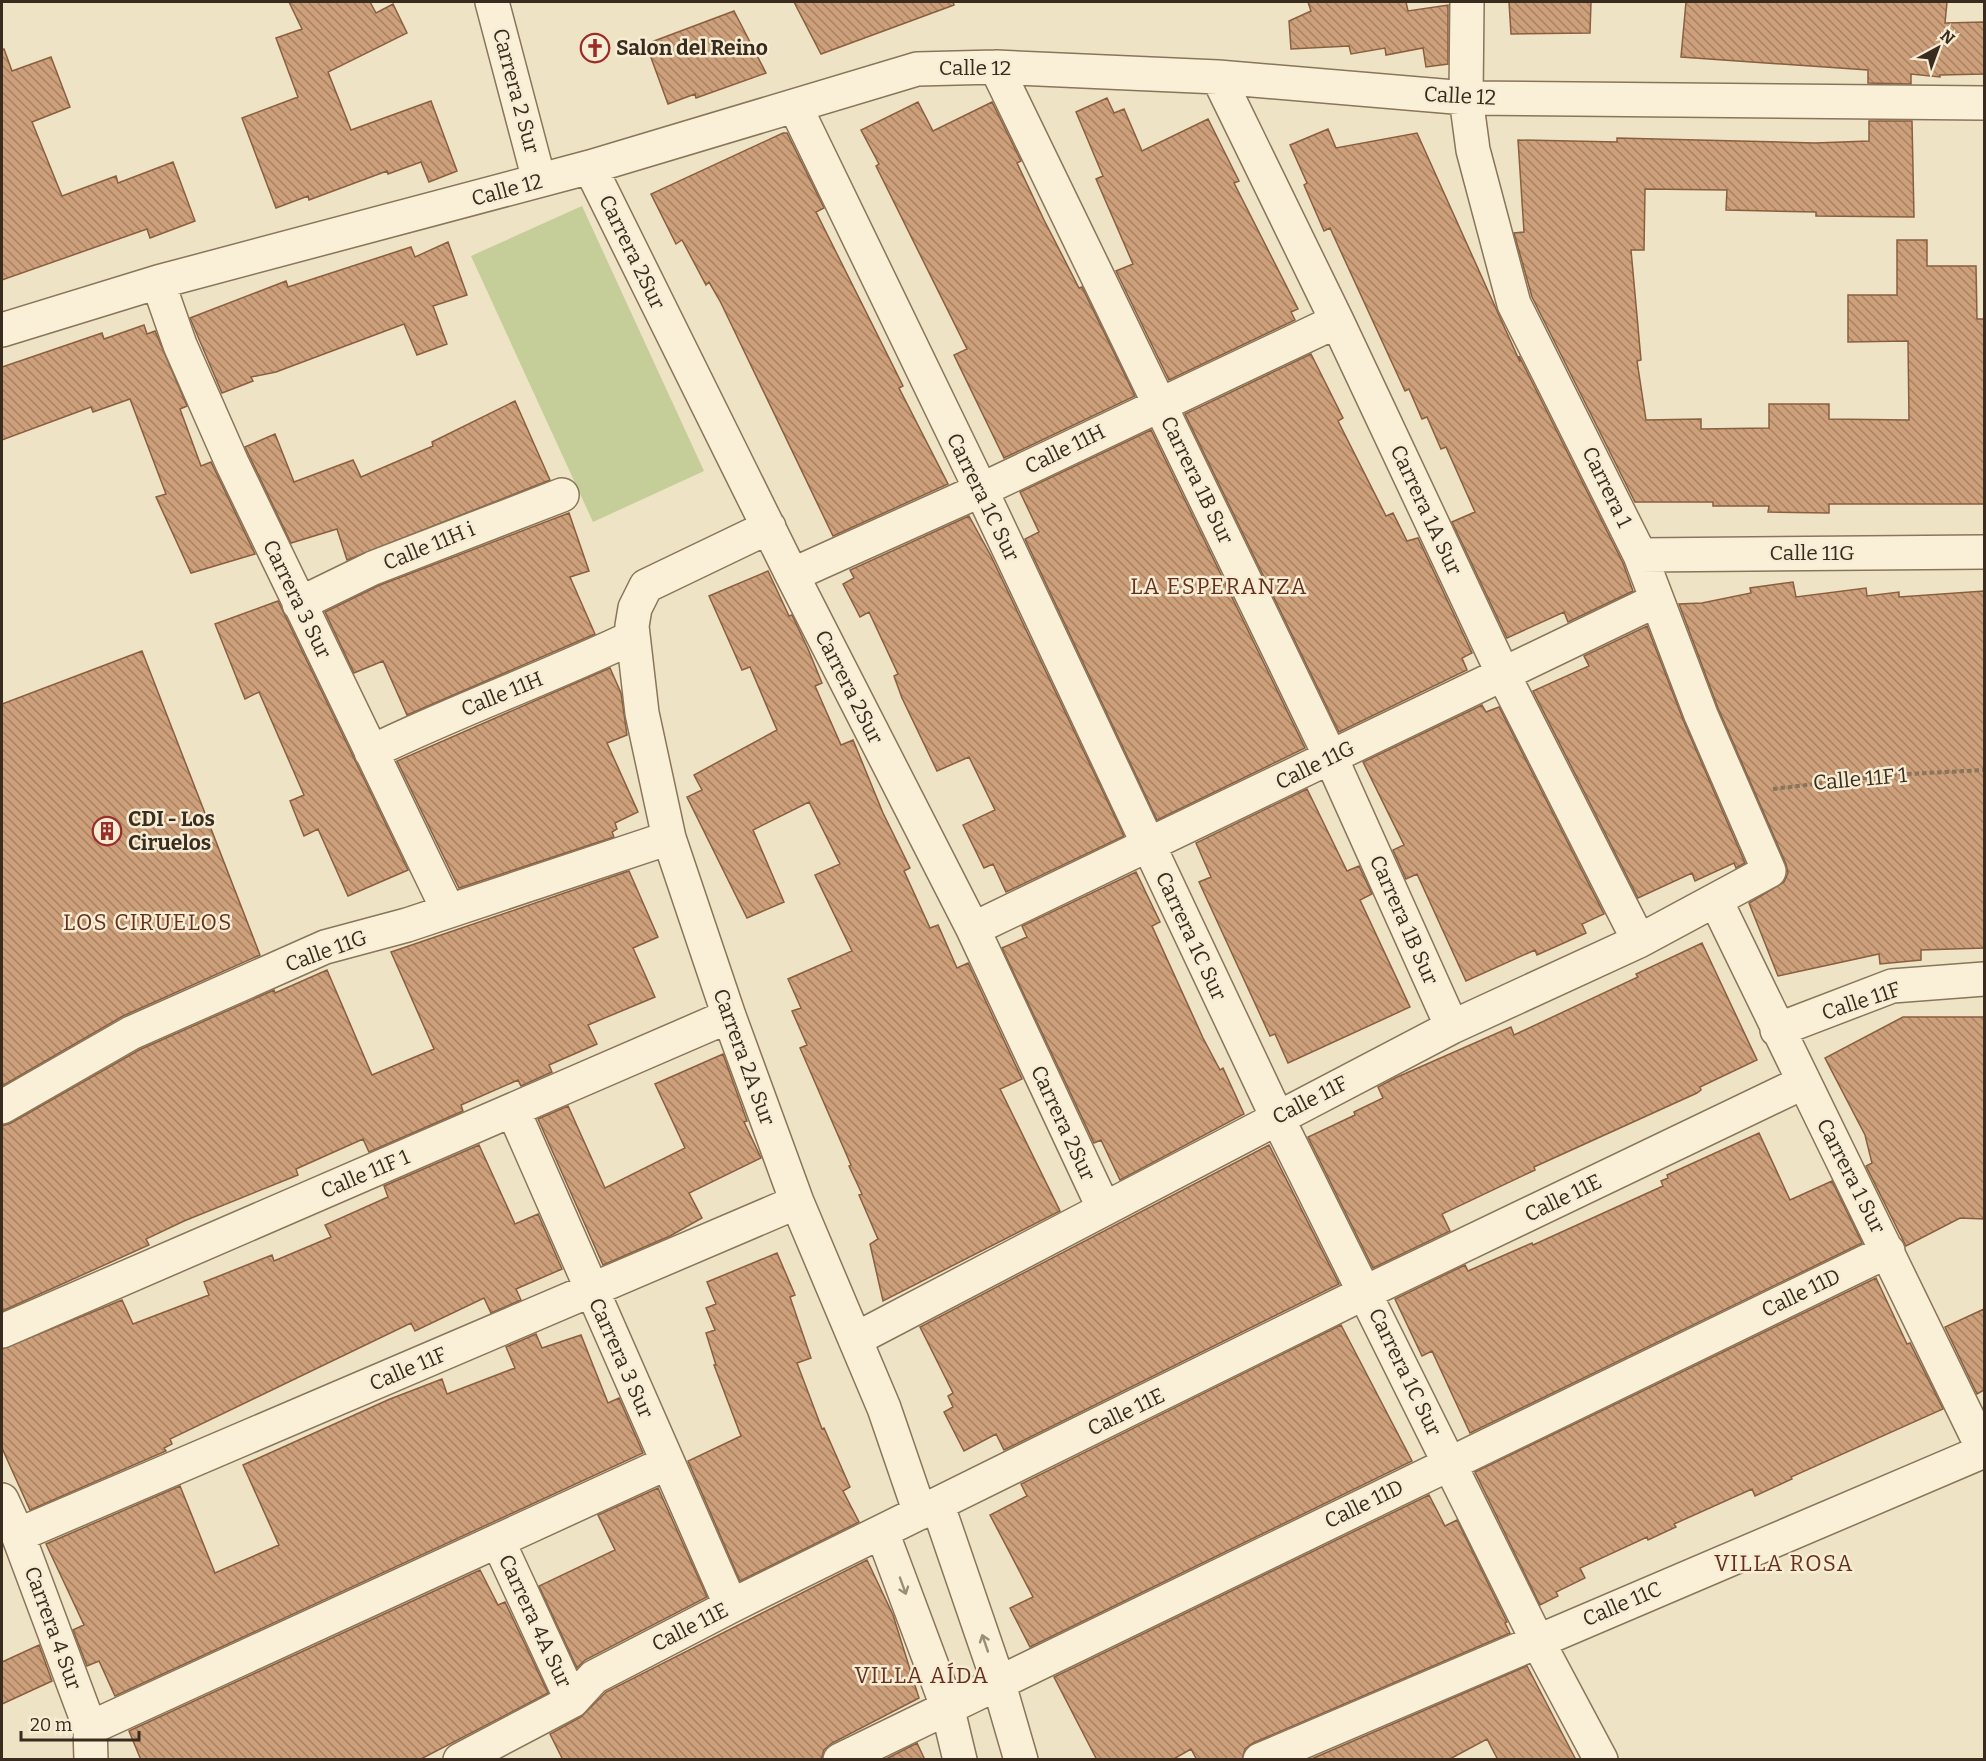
<svg xmlns="http://www.w3.org/2000/svg" width="1986" height="1761" viewBox="0 0 1986 1761" font-family="Bitter,serif">
	<defs>
		<pattern id="building-back-hatch" width="6" height="6" patternUnits="userSpaceOnUse" patternTransform="scale(1.5)"><rect width="6" height="6" fill="#cd9f7a"/><path d="M-1 5l2 2M0 0l6 6M5-1l2 2" fill="none" stroke="#a78263"/></pattern>
	</defs>
	<rect width="100%" height="100%" fill="#eee3c4"/>
	<path fill="#c5cd98" d="M582,206L704,471L593,522L471,256Z"/>
	<path fill="url(#building-back-hatch)" stroke="#895f40" stroke-width="1.5" d="M289,2H370L376,13L393,4L407,33L328,72L351,130L431,101L457,171L429,182L421,162L388,174L387,171L309,200L308,196L276,208L242,118L298,97L276,38L302,29Z
		M794,2H953L954,5L821,54Z
		M1308,2H1406L1408,11L1448,5V64L1426,67L1423,48L1386,55L1385,48L1351,54L1349,46L1291,49L1289,21L1311,11Z
		M1509,2H1591L1590,33L1511,34Z
		M1686,2H1947L1945,23L1984,22V74L1940,75V77L1911,74V84L1868,83V70L1681,57Z
		M734,11L766,73L696,98L695,94L668,104L646,44Z
		M4,49L12,71L51,57L70,107L32,122L62,196L116,176L118,183L173,162L195,221L150,238L147,229L2,280V50Z
		M1107,98L1114,113L1124,109L1142,151L1208,119L1239,181L1234,183L1298,309L1291,312L1295,320L1169,380L1116,271L1133,264L1096,179L1103,176L1076,112Z
		M918,102L933,131L992,102L1021,161L1017,163L1044,220L1079,288L1082,287L1135,396L1004,458L954,355L967,349L876,166L879,164L861,130Z
		M1869,121H1912L1914,217L1816,216V212L1726,210L1727,190L1645,189L1644,250H1631L1641,360L1637,361L1646,420L1701,419V429L1769,428V404H1829V419L1909,420L1908,341L1848,342V295H1897V240H1927V266H1976L1977,319H1984V504H1829V513L1768,512L1769,506H1713V502H1635L1532,297L1514,233L1524,232L1518,140L1617,142V138L1815,143L1869,141Z
		M1328,129L1336,148L1417,133L1520,362L1519,356L1623,563L1633,591L1568,622L1564,612L1507,638L1452,522L1475,512L1446,447L1441,449L1427,417L1422,419L1409,389L1405,391L1330,228L1324,231L1304,185L1307,183L1290,145Z
		M783,133H787L824,208L816,212L903,386L899,388L948,484L833,536L720,301L709,282L706,285L682,240L676,244L651,194Z
		M448,242L467,295L433,306L447,344L417,355L404,324L276,372L251,377L253,381L222,393L190,318L286,281L288,287L411,247L415,257Z
		M144,325L147,334L155,331L187,406L180,409L201,466L211,462L255,554L191,573L156,497L166,494L130,399L93,412L91,407L2,440V367L102,333L104,339Z
		M1311,354L1343,418L1338,421L1386,516L1393,513L1407,541L1418,538L1472,653L1462,658L1467,670L1339,732L1185,414Z
		M515,401L550,480L347,560L337,529L291,543L245,447L275,434L294,482L353,460L361,477L433,446L432,442Z
		M1151,430L1305,748L1157,820L1025,539L1039,532L1020,492Z
		M569,513L589,571L570,577L595,634L407,715L383,661L354,673L325,612L380,585Z
		M969,516L991,556L1124,836L1006,892L993,864L984,868L963,825L995,810L969,757L937,771L902,698L894,676L898,674L869,612L860,617L843,584L854,578L850,570Z
		M768,571L789,616L792,615L808,649L822,683L815,686L841,745L853,740L883,813L910,868L904,871L930,928L938,925L957,968L968,963L1022,1079L1000,1089L1060,1211L883,1301L870,1244L878,1239L859,1195L862,1194L849,1166L851,1165L800,1048L807,1045L792,1011L801,1008L788,979L852,951L815,875L840,864L809,802L753,830L784,902L747,918L687,797L702,790L694,775L777,730L750,667L742,670L709,596Z
		M1793,582L1796,597L1866,588L1867,596L1899,592V597L1984,591V948L1921,950V960L1880,964L1879,954L1778,976L1749,903L1784,882L1788,873L1786,864L1718,708L1679,604L1702,603L1751,593L1750,588Z
		M278,601L408,870L348,896L318,829L304,836L290,801L304,795L259,692L245,699L215,624Z
		M1647,626L1684,722L1745,863L1736,868L1734,863L1695,881L1692,873L1638,898L1533,691L1589,666L1584,656Z
		M142,651L260,955L123,1016L2,1086V704Z
		M610,668L621,693L627,735L607,743L638,812L615,823L617,829L612,832L614,837L459,888L397,761Z
		M1482,705L1486,712L1499,707L1604,914L1582,924L1586,933L1537,955L1535,950L1466,981L1417,874L1406,879L1393,850L1404,845L1363,762Z
		M1307,789L1347,871L1359,866L1372,894L1360,900L1410,1007L1288,1063L1275,1034L1270,1036L1199,882L1211,877L1196,843Z
		M629,871L658,937L633,948L655,997L588,1025L597,1044L549,1065L552,1072L521,1086L518,1080L461,1105L463,1111L369,1152L363,1139L296,1169L298,1175L184,1221L146,1239L149,1245L2,1311V1126L11,1123L139,1050L274,990L275,993L327,970L372,1075L434,1049L391,952Z
		M1136,872L1160,922L1152,926L1203,1038L1220,1070L1223,1068L1244,1114L1120,1180L1101,1140L1094,1143L1002,948L1027,937L1022,926Z
		M1702,943L1757,1060L1700,1087L1701,1090L1697,1093L1534,1167L1535,1170L1442,1214L1450,1231L1373,1268L1308,1137L1355,1115L1354,1112L1383,1098L1378,1087L1395,1078L1511,1027L1514,1035L1638,977L1636,974Z
		M1903,1017H1984V1219L1960,1218L1906,1246L1866,1166L1872,1163L1865,1135L1825,1058Z
		M723,1054L747,1121L744,1122L761,1158L689,1193L702,1218L670,1236L603,1265L538,1119L568,1106L605,1188L685,1148L655,1084Z
		M1759,1133L1790,1200L1832,1181L1862,1243L1470,1433L1432,1351L1422,1356L1395,1299L1465,1265L1468,1271L1532,1243L1533,1245L1663,1186L1661,1181L1668,1178L1667,1175Z
		M479,1145L515,1224L538,1214L562,1269L516,1289L521,1300L491,1313L484,1298L415,1331L411,1323L170,1439L172,1444L164,1448L166,1451L30,1510L2,1448V1349L122,1300L133,1324L209,1295L204,1282L272,1255L274,1261L331,1237L325,1225L388,1197L384,1186Z
		M1269,1145L1339,1284L1004,1450L996,1434L964,1451L944,1412L953,1407L948,1396L953,1393L920,1327Z
		M777,1253L795,1295L790,1297L811,1358L797,1363L822,1429L824,1428L850,1487L843,1491L859,1522L740,1581L688,1461L741,1436L714,1365H716L706,1333L715,1330L706,1308L716,1304L707,1282Z
		M1876,1278L1907,1344L1910,1343L1943,1409L1791,1477L1792,1479L1755,1496L1752,1489L1674,1524L1676,1527L1648,1540L1647,1537L1580,1568L1585,1578L1556,1592L1558,1596L1540,1605L1475,1472Z
		M1984,1309V1390L1977,1394L1945,1327Z
		M1341,1325L1412,1461L1030,1647L1010,1608L1033,1597L990,1515L1027,1496L1021,1484Z
		M536,1334L542,1348L581,1335L608,1403L619,1398L643,1453L115,1696L99,1661L87,1666L73,1630L84,1625L46,1544L180,1486L215,1573L279,1545L243,1465L390,1399L442,1379L447,1394L515,1368L506,1347Z
		M658,1488L707,1597L585,1660L577,1668L539,1586L615,1550L598,1515Z
		M1429,1495L1445,1526L1457,1520L1507,1622L1505,1623L1510,1633L1253,1743L1245,1749L1242,1760H1197L1191,1749L1172,1760H1097L1054,1677Z
		M867,1560L893,1615L919,1698L832,1743L824,1750L821,1760H563L550,1734L581,1717L606,1692Z
		M480,1570L498,1605L505,1602L548,1693L419,1760H141L129,1731L131,1730Z
		M39,1645L52,1681L2,1704V1662Z
		M1527,1666L1576,1760H1498L1487,1739L1448,1760H1309Z
		M917,1743L925,1760H884Z"/>
	<g fill="none" stroke-linecap="round" stroke-linejoin="round">
		<g stroke="#89755a" stroke-width="36">
			<path id="minor" d="M492,2L539,180
				M996,67L1331,758L1452,1027
				M1218,77L1337,321L1504,676L1639,941
				M795,106L981,490L1277,1117L1537,1640L1601,1760
				M590,167L792,575L973,929L1104,1209
				M158,282L180,345L232,463L448,910
				M2,330L158,282L590,167L917,69L996,67L1218,77L1466,98L1984,103
				M769,527L646,586L635,608L632,626L642,713L669,838L729,1016L797,1202L884,1408L920,1513
				M1640,555L1984,552
				M792,575L981,490L1337,321
				M299,604L373,568L562,495
				M371,752C457,710 547,678 633,637
				M1716,901L1984,1451
				M973,929L1657,600
				M1777,1030L1892,986L1984,979
				M2,1107L131,1033L325,947L407,925L669,838
				M513,1110L731,1606
				M2,1331L729,1016
				M856,1339L1452,1027L1639,941L1769,871L1701,715L1640,555L1514,304L1473,150L1466,98L1467,2
				M2,1500L18,1535L90,1728L91,1760
				M938,1506L998,1681L1021,1760
				M882,1532L947,1706L960,1760
				M18,1535L797,1202
				M498,1541L572,1701
				M90,1728L667,1463
				M460,1760L572,1701L594,1677L731,1606L1366,1292L1804,1082
				M840,1760L1888,1251
				M1260,1760L1984,1451"/>
		</g>
		<path stroke="#89755a" stroke-width="4" stroke-dasharray="4.5 3" stroke-linecap="butt" d="M1773,789L1889,775L1984,770"/>
		<use href="#minor" stroke="#f9f0d7" stroke-width="33"/>
	</g>
	<defs><path id="oneway-shaft" d="M-6 0H5M1.5-3L5.5 0L1.5 3" fill="none" stroke-width="1.6" stroke-linecap="round" stroke-linejoin="round" transform="scale(1.5)"/></defs>
	<g stroke="#998e7a">
		<use href="#oneway-shaft" transform="translate(903 1586) rotate(70)"/>
		<use href="#oneway-shaft" transform="translate(985 1643) rotate(-109)"/>
	</g>
	<defs>
		<g id="church-ring" transform="scale(1.5)"><circle r="9.5" fill="#f6edd4" stroke="#992d2a" stroke-width="1.5"/><path d="M-1.2-6h2.4v3.5h3.3v2.4h-3.3V6h-2.4V-.1h-3.3v-2.4h3.3Z" fill="#992d2a"/></g>
		<g id="building-ring" transform="scale(1.5)"><circle r="9.5" fill="#f6edd4" stroke="#992d2a" stroke-width="1.5"/><path d="M-4-6H4V6H1V3H-1V6H-4ZM-2.5-4.3h1.7v1.8h-1.7ZM.8-4.3h1.7v1.8H.8ZM-2.5-1h1.7V.8h-1.7ZM.8-1h1.7V.8H.8Z" fill="#992d2a"/></g>
	</defs>
	<g fill-rule="evenodd">
		<use href="#church-ring" x="595" y="48"/>
		<use href="#building-ring" x="107" y="831"/>
	</g>
	<g text-anchor="middle" stroke-width="5" stroke-linejoin="round" paint-order="stroke">
		<g font-size="21" font-weight="bold" fill="#392c1e" stroke="#f6edd4" text-anchor="start">
			<text x="616" y="55">Salon del Reino</text>
			<text x="128" y="826">CDI - Los<tspan x="128" dy="24">Ciruelos</tspan></text>
		</g>
		<g font-size="21" fill="#392c1e" stroke="#f6edd4">
			<text x="975" y="75">Calle 12</text>
			<text transform="translate(516 91) rotate(75)" y="7">Carrera 2 Sur</text>
			<text transform="translate(1460 96) rotate(3)" y="7">Calle 12</text>
			<text transform="translate(507 190) rotate(-15)" y="7">Calle 12</text>
			<text transform="translate(632 252) rotate(64)" y="7">Carrera 2Sur</text>
			<text transform="translate(1065 449) rotate(-26)" y="7">Calle 11H</text>
			<text transform="translate(1197 480) rotate(64)" y="7">Carrera 1B Sur</text>
			<text transform="translate(1607 487) rotate(64)" y="7">Carrera 1</text>
			<text transform="translate(983 497) rotate(64)" y="7">Carrera 1C Sur</text>
			<text transform="translate(1426 510) rotate(65)" y="7">Carrera 1A Sur</text>
			<text transform="translate(429 546) rotate(-22)" y="7">Calle 11H i</text>
			<text x="1812" y="560">Calle 11G</text>
			<text transform="translate(297 599) rotate(64)" y="7">Carrera 3 Sur</text>
			<text transform="translate(849 687) rotate(63)" y="7">Carrera 2Sur</text>
			<text transform="translate(502 694) rotate(-22)" y="7">Calle 11H</text>
			<text transform="translate(1315 765) rotate(-26)" y="7">Calle 11G</text>
			<text transform="translate(1860 779) rotate(-5)" y="7">Calle 11F 1</text>
			<text transform="translate(1404 920) rotate(66)" y="7">Carrera 1B Sur</text>
			<text transform="translate(1191 936) rotate(65)" y="7">Carrera 1C Sur</text>
			<text transform="translate(326 951) rotate(-20)" y="7">Calle 11G</text>
			<text transform="translate(1861 1001) rotate(-18)" y="7">Calle 11F</text>
			<text transform="translate(744 1057) rotate(70)" y="7">Carrera 2A Sur</text>
			<text transform="translate(1310 1100) rotate(-27)" y="7">Calle 11F</text>
			<text transform="translate(1063 1123) rotate(65)" y="7">Carrera 2Sur</text>
			<text transform="translate(365 1174) rotate(-23)" y="7">Calle 11F 1</text>
			<text transform="translate(1851 1176) rotate(63)" y="7">Carrera 1 Sur</text>
			<text transform="translate(1563 1198) rotate(-26)" y="7">Calle 11E</text>
			<text transform="translate(1801 1293) rotate(-26)" y="7">Calle 11D</text>
			<text transform="translate(621 1358) rotate(66)" y="7">Carrera 3 Sur</text>
			<text transform="translate(408 1369) rotate(-23)" y="7">Calle 11F</text>
			<text transform="translate(1405 1372) rotate(64)" y="7">Carrera 1C Sur</text>
			<text transform="translate(1126 1412) rotate(-26)" y="7">Calle 11E</text>
			<text transform="translate(1364 1504) rotate(-26)" y="7">Calle 11D</text>
			<text transform="translate(1622 1604) rotate(-23)" y="7">Calle 11C</text>
			<text transform="translate(535 1621) rotate(65)" y="7">Carrera 4A Sur</text>
			<text transform="translate(690 1627) rotate(-27)" y="7">Calle 11E</text>
			<text transform="translate(53 1628) rotate(70)" y="7">Carrera 4 Sur</text>
		</g>
		<g font-size="22" letter-spacing="1.5" fill="#662f1d" stroke="#f6edd4">
			<text x="1219" y="594">LA ESPERANZA</text>
			<text x="148" y="930">LOS CIRUELOS</text>
			<text x="1784" y="1571">VILLA ROSA</text>
			<text x="922" y="1683">VILLA AÍDA</text>
		</g>
	</g>
	<rect width="1986" height="1761" fill="none" stroke="#392c1e" stroke-width="6"/>
	<g transform="translate(1938 48) rotate(41)" stroke="#f6edd4" stroke-width="4.5" paint-order="stroke">
	<path d="M0-4.5L10 22L0 15L-10 22Z" fill="#392c1e"/>
	<text y="-9" font-size="16" font-weight="bold" text-anchor="middle" fill="#392c1e">N</text>
	</g>
	<path d="M21 1731v9h118v-9" fill="none" stroke="#392c1e" stroke-width="3"/>
	<text x="30" y="1731" font-size="18" fill="#392c1e" stroke="#f6edd4" stroke-width="4.5" paint-order="stroke">20 m</text>
</svg>
